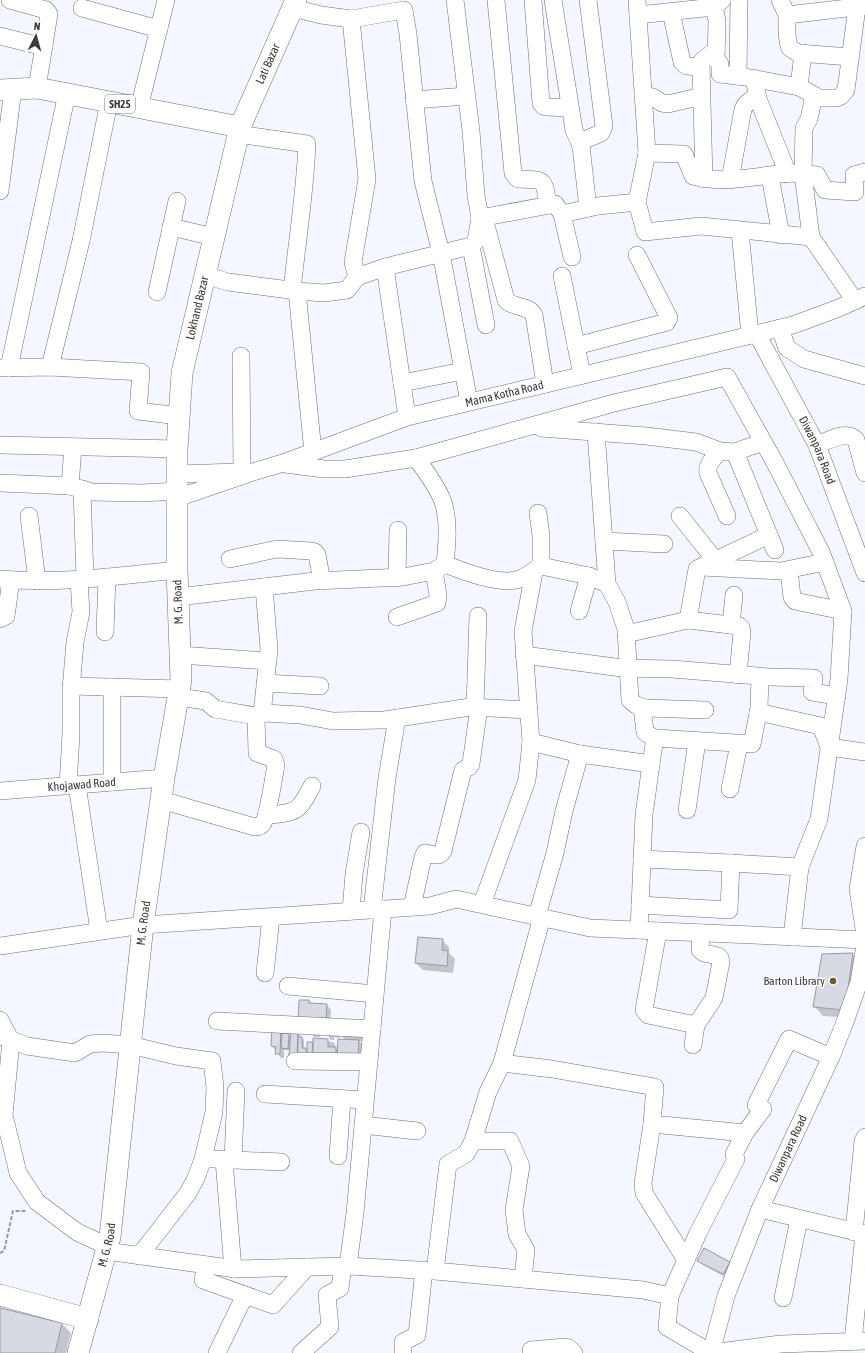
<svg xmlns="http://www.w3.org/2000/svg" width="865" height="1353" viewBox="0 0 865 1353" font-family="'Asap Condensed',sans-serif">
	<rect width="100%" height="100%" fill="#f4f7ff"/>
	<path fill="#0003" d="M442,940L449,947V953L455,959L453,973L423,970L416,963Z
		M852,954L862,963L854,1018L823,1016L814,1006Z
		M309,1001L312,1004L327,1005L331,1010L330,1026L303,1025Z
		M273,1027L285,1032V1034L289,1035L291,1037L298,1033L304,1040V1049H308L312,1043L314,1045L327,1040L330,1042H333L335,1044V1048L339,1051L346,1040L342,1036L362,1032L366,1042L359,1041L363,1045L362,1057L301,1055L290,1050H284V1058H281L272,1046Z
		M312,1029L320,1031V1037H314L312,1035Z
		M340,1032V1038L334,1037V1040H331L329,1038V1033Z
		M698,1260L729,1263L733,1267L727,1278L703,1265Z
		M0,1309L62,1324L71,1333L66,1353H0Z"/>
	<path fill="#d7dae2" stroke="#989ba2" d="M418,937L443,939L442,950L448,951L447,966L415,963Z
		M853,953L845,1010L813,1007L822,954Z
		M299,1000H309V1003L327,1004L326,1022L298,1020Z
		M272,1026L281,1027L280,1054H275L276,1047L271,1046Z
		M291,1032H298L297,1056L289,1055Z
		M282,1033L289,1034L288,1049L281,1048Z
		M298,1037H302V1048H306V1053H298Z
		M313,1038L328,1039V1047H336V1053L313,1055Z
		M338,1039L359,1040L358,1057H337Z
		M307,1042H313L312,1053H307Z
		M704,1248L730,1262L723,1274L697,1261Z
		M0,1308L62,1323L55,1353H0Z"/>
	<g fill="none" stroke-linecap="round" stroke-linejoin="round">
		<g stroke="#6c6f76" stroke-width="18">
			<g id="minor">
				<path d="M10,0L46,10L49,14L37,88"/>
				<path d="M455,0L471,131L476,195L480,218"/>
				<path d="M496,0L513,173L518,179C545,180 544,178 548,205"/>
				<path d="M533,0L541,103L543,106L546,107L570,108"/>
				<path d="M553,0L574,130L581,146L588,208"/>
				<path d="M637,0L647,153"/>
				<path d="M780,0L787,15L865,6"/>
				<path d="M714,7L717,21L716,59L720,64V74L745,77L799,87L814,95L809,119L804,128L803,174L811,237"/>
				<path d="M82,8L159,29"/>
				<path d="M293,8L321,15L351,19L404,10L408,34L423,181L441,253L469,402"/>
				<path d="M671,12L682,62L686,66L701,67"/>
				<path d="M638,15L714,7L722,0"/>
				<path d="M787,15C787,23 786,41 790,48C792,50 795,51 798,53L850,57"/>
				<path d="M351,19L367,179L353,262L357,277"/>
				<path d="M0,36L44,47"/>
				<path d="M738,76L739,0"/>
				<path d="M754,78L758,99L788,174"/>
				<path d="M799,87L803,53"/>
				<path d="M643,95L653,97L662,103L668,104L702,96"/>
				<path d="M813,98H837L841,96L846,90L857,7"/>
				<path d="M414,100L466,96"/>
				<path d="M139,108L166,0"/>
				<path d="M238,134L307,144C305,193 297,242 292,290"/>
				<path d="M580,142L601,133L604,126L588,0"/>
				<path d="M770,176L781,235"/>
				<path d="M704,179L701,65L702,61L716,50"/>
				<path d="M730,180L743,109L746,104L757,95"/>
				<path d="M0,191L13,89"/>
				<path d="M637,202L645,232L701,226L811,237L855,301"/>
				<path d="M562,214L572,257"/>
				<path d="M484,218L506,300C514,309 528,304 534,315L545,384"/>
				<path d="M171,227L214,237"/>
				<path d="M740,231L750,335"/>
				<path d="M471,246L486,325"/>
				<path d="M385,267L407,417"/>
				<path d="M205,275L228,282L297,291L324,293L347,290L357,277L385,267L471,246L476,241L480,218L555,204L562,214L598,206L637,202L647,153L684,154L693,176C723,184 750,177 779,174C791,172 805,174 817,175L825,190L855,192L854,175L865,172"/>
				<path d="M562,276L582,375"/>
				<path d="M297,291L313,452"/>
				<path d="M157,292L177,201"/>
				<path d="M780,328L787,348L804,359L865,376"/>
				<path id="s1" d="M757,334L817,445L865,573"/>
				<path d="M576,346L667,322L669,318L668,316L637,255"/>
				<path d="M241,356L242,472"/>
				<path d="M50,367L81,241L109,102"/>
				<path d="M0,368L50,367L141,372L138,411L179,416"/>
				<path d="M9,368L67,93"/>
				<path d="M402,383L463,371"/>
				<path d="M541,428L646,436L696,442L720,451L735,452L763,442"/>
				<path d="M596,432L607,584"/>
				<path d="M0,445L177,449"/>
				<path d="M817,445C828,441 847,429 856,440L865,473"/>
				<path d="M720,451C715,457 706,464 708,473L727,516"/>
				<path d="M735,452L775,550"/>
				<path d="M416,458L614,403L727,377L774,461L821,552L843,611L839,679L819,819L800,867L731,863L729,910L640,905"/>
				<path d="M177,474L238,472"/>
				<path d="M0,483L70,486L92,492L142,493L177,491"/>
				<path d="M70,486L73,447"/>
				<path d="M82,489L85,579"/>
				<path id="s2" d="M177,498L256,471L283,463L407,417L793,325L839,308L865,296"/>
				<path d="M538,513L541,536V566"/>
				<path d="M29,516L37,581"/>
				<path d="M680,516L715,560"/>
				<path d="M604,541L664,544"/>
				<path d="M230,559L277,549L311,551L315,552L317,555L322,581"/>
				<path d="M445,564C462,571 501,586 520,579C527,576 534,571 541,566L589,576L607,584L617,602L626,629L630,700L636,705L646,708L705,710"/>
				<path d="M702,567L781,571L825,562"/>
				<path d="M789,570L792,597L795,601L843,611"/>
				<path d="M397,578L398,530"/>
				<path d="M0,579C59,584 118,576 177,570"/>
				<path d="M178,597L315,581L403,577L434,571L445,564C447,544 449,525 444,505C440,490 425,470 416,458L345,469H324L285,464"/>
				<path d="M579,611L589,576"/>
				<path d="M397,617L437,603L438,595L434,571"/>
				<path d="M0,619L6,616L11,580"/>
				<path d="M688,620L697,569L769,535"/>
				<path d="M731,625L734,595"/>
				<path d="M105,632L107,577"/>
				<path d="M626,634L688,620L739,626L741,628L742,632L738,675"/>
				<path d="M180,655L268,661"/>
				<path d="M524,655L622,668L672,669L769,677L814,678L812,692L837,696"/>
				<path d="M265,683L320,686"/>
				<path d="M71,686L180,689"/>
				<path d="M112,687V782"/>
				<path d="M178,697L206,701L215,709L256,716L264,713L300,715L333,721L385,720L470,707L529,710"/>
				<path d="M475,707L478,616"/>
				<path d="M642,707L645,732L647,734L655,738"/>
				<path d="M758,712L821,726L829,747L865,752"/>
				<path d="M262,714L269,649L264,587"/>
				<path d="M531,742L580,754L564,811L555,853L537,916"/>
				<path d="M580,754L651,764L644,815L639,930"/>
				<path d="M651,764L655,738L752,744L759,708L760,677"/>
				<path d="M77,785L99,931"/>
				<path d="M68,786L71,734V690L75,642L81,612L79,580"/>
				<path d="M730,789L739,744"/>
				<path id="s3" d="M0,791L164,778"/>
				<path d="M161,800L255,827C259,827 261,826 263,823C268,816 274,776 276,765L274,759L257,753L256,716"/>
				<path d="M687,810L697,741"/>
				<path d="M266,816C297,811 297,815 312,786"/>
				<path d="M865,846L858,889L865,935"/>
				<path d="M642,859L731,863"/>
				<path d="M482,904L527,780L531,742L523,631L534,572"/>
				<path d="M412,907L423,857L425,853C432,854 439,858 443,851L463,770L469,767L471,764L479,707"/>
				<path d="M372,910L387,778L397,718"/>
				<path d="M351,911L354,874L361,832"/>
				<path d="M542,917L502,1063L552,1069L655,1087L652,1124L745,1133"/>
				<path d="M658,931L644,1010L648,1015L696,1025"/>
				<path d="M792,937L800,867"/>
				<path d="M0,946L143,925L430,906L456,899L590,928L865,940"/>
				<path d="M265,973L271,917"/>
				<path d="M288,986L375,994"/>
				<path d="M0,1020L11,1041L4,1115L18,1173L37,1202L77,1232L107,1246"/>
				<path d="M217,1021L372,1029"/>
				<path d="M0,1037L2,1036L27,1046L75,1053L90,1044L102,1043L130,1045L176,1056L212,1061L215,1087L214,1112L203,1159L196,1178L188,1193L139,1256"/>
				<path d="M693,1045L696,1025L714,998L721,962L720,958L718,956L704,953L700,950L701,933"/>
				<path d="M831,1057L789,1039L756,1105L763,1109L745,1133L734,1154L736,1159L698,1233L670,1296L667,1327L711,1353L781,1344L865,1341"/>
				<path d="M295,1061L368,1062"/>
				<path d="M265,1094L365,1100"/>
				<path d="M652,1124L643,1183L644,1193L686,1260"/>
				<path d="M363,1125L417,1131"/>
				<path d="M473,1141H510L521,1166L514,1210L517,1234L526,1250L523,1279"/>
				<path d="M338,1156L342,1099"/>
				<path d="M213,1159L281,1162"/>
				<path d="M224,1160L233,1269"/>
				<path d="M233,1160L236,1091"/>
				<path d="M760,1209L865,1234"/>
				<path d="M854,1232L863,1141L865,1137"/>
				<path d="M106,1251L236,1269L348,1266L435,1271L643,1290L670,1296"/>
				<path d="M206,1265L203,1280L273,1305L307,1267"/>
				<path d="M348,1266L355,1213L383,909"/>
				<path d="M435,1271L448,1164L466,1154L473,1141L488,1092L502,1063"/>
				<path d="M783,1298L799,1219"/>
				<path d="M853,1341L864,1234"/>
				<path d="M531,1350L565,1347L569,1348L574,1353"/>
				<path d="M217,1353L245,1295"/>
				<path d="M301,1353L330,1327L327,1295L340,1288L343,1266"/>
				<path d="M403,1353V1342L417,1335L424,1270"/>
				<path id="s4" d="M711,1353L726,1296L760,1209L831,1057L845,1022L859,982L865,945"/>
			</g>
		</g>
		<g stroke="#6c6f76" stroke-width="22">
			<g id="major">
				<path d="M0,90L37,88L240,127"/>
				<path d="M0,1295L88,1319"/>
				<path id="s5" d="M78,1353L110,1237L143,925L164,778L181,680L177,570V449L182,373L240,127L296,0"/>
			</g>
		</g>
		<path stroke="#96999e" stroke-width="2" stroke-dasharray="4 2" stroke-linecap="butt" d="M0,1253L4,1251L13,1211H27"/>
		<use href="#minor" stroke="#fff" stroke-width="17"/>
		<use href="#major" stroke="#fff" stroke-width="21"/>
	</g>
	<circle fill="#6d5c2a" stroke="#fff" stroke-width="1.5" cx="833" cy="981" r="4"/>
	<g text-anchor="middle" stroke-width="3" stroke-linejoin="round" paint-order="stroke">
		<rect fill="#fff" stroke="#747678" stroke-width="1" x="105" y="95" width="30" height="18" rx="3"/>
		<g font-size="11" font-weight="bold" fill="#393b3e">
			<text x="120" y="108">SH25</text>
		</g>
		<g font-size="12" fill="#393b3e" stroke="#fff">
			<text dy="4" stroke="none"><textPath href="#s5" startOffset="1311">Lati Bazar</textPath></text>
			<text dy="4" stroke="none"><textPath href="#s5" startOffset="1056">Lokhand Bazar</textPath></text>
			<text dy="4" stroke="none"><textPath href="#s2" startOffset="344">Mama Kotha Road</textPath></text>
			<text dy="4" stroke="none"><textPath href="#s1" startOffset="131">Diwanpara Road</textPath></text>
			<text transform="translate(178 602) rotate(-92)" y="4">M. G. Road</text>
			<text dy="4" stroke="none"><textPath href="#s3" startOffset="82">Khojawad Road</textPath></text>
			<text dy="4" stroke="none"><textPath href="#s5" startOffset="436">M. G. Road</textPath></text>
			<text dy="4" stroke="none"><textPath href="#s4" startOffset="219">Diwanpara Road</textPath></text>
			<text dy="4" stroke="none"><textPath href="#s5" startOffset="112">M. G. Road</textPath></text>
		</g>
		<g font-size="12" fill="#393b3e" stroke="#fff" text-anchor="end">
			<text x="825" y="985">Barton Library</text>
		</g>
	</g>
	<g transform="translate(36 36) rotate(6)" stroke="#ffffff" stroke-width="3" paint-order="stroke">
	<path d="M0-3L7 15L0 10L-7 15Z" fill="#393b3e"/>
	<text y="-6" font-size="11" font-weight="bold" text-anchor="middle" fill="#393b3e">N</text>
	</g>
</svg>
